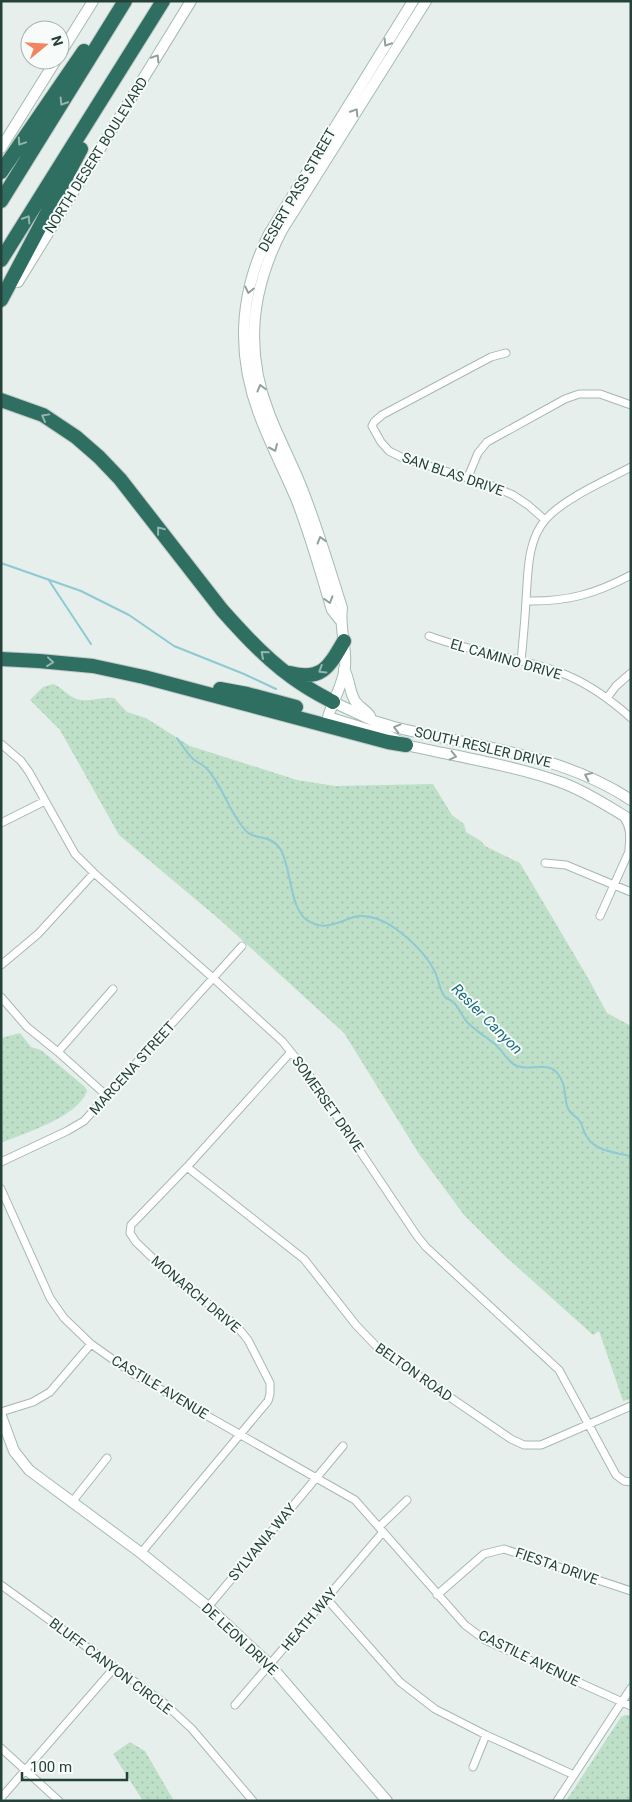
<svg xmlns="http://www.w3.org/2000/svg" width="632" height="1802" viewBox="0 0 632 1802" font-family="Roboto,sans-serif">
	<defs>
		<pattern id="grass-dots" width="8" height="8" patternUnits="userSpaceOnUse" patternTransform="scale(1.25)"><rect width="8" height="8" fill="#bfe0c8"/><path d="M2 2h.1M6 6h.1" fill="none" stroke="#a4c1ad" stroke-width="1.8" stroke-linecap="round"/></pattern>
	</defs>
	<rect width="100%" height="100%" fill="#e6efeb"/>
	<path fill="url(#grass-dots)" d="M53,684C62,687 67,696 77,699C88,703 102,696 114,698L127,712L146,718L190,746L297,780L335,786L433,784L452,815L464,824L466,832L481,841L485,846L520,863L588,978L607,1013L631,1026V1399L623,1401L599,1331L593,1335L505,1256L464,1215L419,1154L344,1033L219,919L119,835L60,730L30,700L43,687Z
		M20,1033L31,1047L41,1050L85,1087L87,1091C78,1117 25,1133 1,1143V1038Z
		M625,1715H631V1801H566L621,1717Z
		M130,1742L145,1751L174,1801H143L113,1754Z"/>
	<g fill="none" stroke-linecap="round" stroke-linejoin="round">
		<path stroke="#8ec9d4" stroke-width="2" d="M1,563L81,591L129,615L174,646L244,674L276,689
			M48,579L91,644
			M177,738C182,745 187,753 193,759C198,763 204,765 208,770C224,788 229,813 246,831C256,841 270,833 281,850C291,868 290,909 307,920C324,932 338,922 354,917C368,913 385,921 396,929C411,940 425,953 434,970C439,978 439,992 446,998C450,1000 453,1001 455,1004C460,1010 463,1018 468,1023C476,1031 486,1037 495,1044C501,1049 504,1056 510,1061C523,1076 546,1058 558,1074C566,1084 564,1095 567,1106C569,1114 575,1115 579,1120C583,1125 583,1132 587,1137C595,1151 616,1153 631,1156"/>
		<g stroke="#a8b8b2" stroke-width="9">
			<path id="street" d="M506,353L491,357L382,415L374,422L372,426L381,442L389,451L403,458L490,485L513,495L528,505L545,520
				M468,477L478,453L487,442L565,399L579,394H600L631,405
				M526,601C567,602 595,594 631,575
				M429,636C471,652 517,657 559,672C586,682 610,699 631,718
				M521,661C523,641 525,620 526,600C528,573 527,540 546,519C565,498 605,481 631,467
				M607,698L616,686L631,673
				M1,744L21,761L29,772L75,854L94,873L213,978L282,1041L291,1052L305,1069L417,1236L426,1247L559,1370L616,1475L624,1481L631,1482
				M624,818C631,828 630,837 629,849
				M1,823L45,801
				M545,863L566,865L631,892
				M600,916L631,847
				M1,965L38,934L94,873
				M1,997L27,1027L58,1052L107,1096
				M58,1052L113,989
				M1,1162L67,1131L84,1121L242,946
				M187,1167L304,1259L356,1325L378,1348L511,1439L524,1445H541L631,1406
				M1,1189L50,1298L64,1318L91,1344L132,1373L355,1500L465,1625L485,1640L631,1706
				M1,1412L33,1402L50,1392L91,1344
				M72,1502L107,1458
				M379,1527L407,1500
				M141,1553L268,1401L270,1394V1383L248,1340L235,1324L169,1274L136,1242L130,1233L131,1225L187,1167L291,1052
				M1,1585L164,1703L192,1729L253,1801
				M437,1595L484,1554L504,1549L631,1591
				M326,1598L400,1682L435,1709L486,1735L574,1775
				M208,1607L343,1446
				M235,1705L383,1532
				M1,1748L59,1801
				M473,1767L486,1735
				M1,1798L115,1667
				M557,1801L631,1688"/>
		</g>
		<g stroke="#a4bbb3" stroke-width="12">
			<path id="secondary" d="M426,1L282,230C252,288 244,350 269,413C278,437 291,461 301,486C317,526 329,567 342,608C339,628 347,647 345,667C343,684 333,701 328,717L389,736L406,745C458,757 513,765 563,783C587,792 609,807 631,820
				M60,54L93,1
				M1,148L56,60
				M18,282L191,1
				M340,620L332,610C321,574 311,537 297,501C285,472 270,444 259,414C236,353 240,292 269,234L413,1
				M344,669C350,680 349,691 355,701C359,707 366,710 370,716
				M333,702L374,721L394,727C475,747 560,753 631,800
				M1,1416L14,1451L29,1470L141,1553L208,1607L270,1665L387,1801"/>
		</g>
		<g stroke="#c2cac8" stroke-width="16">
			<path id="highway" d="M1,172L84,51
				M1,201L125,1
				M1,260L163,1
				M1,300L81,149
				M1,400L43,415L76,437L99,457L120,479L222,610C246,637 272,665 302,684C312,691 322,696 333,702
				M1,659L39,661L93,666L144,677L388,742L406,745
				M290,673C322,681 329,667 344,641
				M220,689L247,694L296,707"/>
		</g>
		<use href="#street" stroke="#fff" stroke-width="7"/>
		<use href="#secondary" stroke="#fff" stroke-width="10"/>
		<use href="#highway" stroke="#2f6f62" stroke-width="14"/>
	</g>
	<defs><path id="oneway-chevron" d="M-2-3.5L2.5 0L-2 3.5" fill="none" stroke-width="1.6" stroke-linecap="round" stroke-linejoin="round" transform="scale(1.25)"/></defs>
	<g stroke="#92a09c">
		<use href="#oneway-chevron" transform="translate(387 43) rotate(122)"/>
		<use href="#oneway-chevron" transform="translate(156 58) rotate(-58)"/>
		<use href="#oneway-chevron" transform="translate(355 112) rotate(-58)"/>
		<use href="#oneway-chevron" transform="translate(249 290) rotate(102)"/>
		<use href="#oneway-chevron" transform="translate(261 388) rotate(-105)"/>
		<use href="#oneway-chevron" transform="translate(274 448) rotate(66)"/>
		<use href="#oneway-chevron" transform="translate(321 540) rotate(-107)"/>
		<use href="#oneway-chevron" transform="translate(329 600) rotate(73)"/>
		<use href="#oneway-chevron" transform="translate(397 728) rotate(-165)"/>
		<use href="#oneway-chevron" transform="translate(453 756) rotate(13)"/>
		<use href="#oneway-chevron" transform="translate(588 776) rotate(-155)"/>
	</g>
	<g stroke="#93b5ae">
		<use href="#oneway-chevron" transform="translate(63 102) rotate(122)"/>
		<use href="#oneway-chevron" transform="translate(21 142) rotate(124)"/>
		<use href="#oneway-chevron" transform="translate(27 219) rotate(-58)"/>
		<use href="#oneway-chevron" transform="translate(45 417) rotate(-151)"/>
		<use href="#oneway-chevron" transform="translate(160 530) rotate(-128)"/>
		<use href="#oneway-chevron" transform="translate(264 654) rotate(-139)"/>
		<use href="#oneway-chevron" transform="translate(50 662) rotate(6)"/>
		<use href="#oneway-chevron" transform="translate(322 670) rotate(148)"/>
	</g>
	<g text-anchor="middle" stroke-width="4" stroke-linejoin="round" paint-order="stroke">
		<g font-size="14" fill="#24423a" stroke="#f7fbf9">
			<text transform="translate(96 155) rotate(-58)" y="5">NORTH DESERT BOULEVARD</text>
			<text transform="translate(297 190) rotate(-60)" y="5">DESERT PASS STREET</text>
			<text transform="translate(453 474) rotate(19)" y="5">SAN BLAS DRIVE</text>
			<text transform="translate(506 659) rotate(16)" y="5">EL CAMINO DRIVE</text>
			<text transform="translate(483 747) rotate(13)" y="5">SOUTH RESLER DRIVE</text>
			<text transform="translate(132 1068) rotate(-48)" y="5">MARCENA STREET</text>
			<text transform="translate(328 1104) rotate(55)" y="5">SOMERSET DRIVE</text>
			<text transform="translate(196 1294) rotate(40)" y="5">MONARCH DRIVE</text>
			<text transform="translate(414 1372) rotate(35)" y="5">BELTON ROAD</text>
			<text transform="translate(160 1387) rotate(31)" y="5">CASTILE AVENUE</text>
			<text transform="translate(262 1542) rotate(-50)" y="5">SYLVANIA WAY</text>
			<text transform="translate(557 1566) rotate(19)" y="5">FIESTA DRIVE</text>
			<text transform="translate(309 1619) rotate(-50)" y="5">HEATH WAY</text>
			<text transform="translate(240 1639) rotate(43)" y="5">DE LEON DRIVE</text>
			<text transform="translate(529 1658) rotate(26)" y="5">CASTILE AVENUE</text>
			<text transform="translate(111 1666) rotate(37)" y="5">BLUFF CANYON CIRCLE</text>
		</g>
		<g font-size="15" font-style="italic" fill="#1c6f80" stroke="#f7fbf9">
			<text transform="translate(487 1019) rotate(45)" y="5">Resler Canyon</text>
		</g>
	</g>
	<rect width="632" height="1802" fill="none" stroke="#24423a" stroke-width="5"/>
	<g transform="translate(45 45) rotate(72)"><circle r="24" fill="#f7fbf9" stroke="#a3b1ad"/>
	<path d="M0-4L9 19L0 12L-9 19Z" fill="#f4845f"/>
	<text y="-8" font-size="14" font-weight="bold" text-anchor="middle" fill="#24423a">N</text>
	</g>
	<path d="M22 1772v8h105v-8" fill="none" stroke="#24423a" stroke-width="2.5"/>
	<text x="30" y="1772" font-size="15" fill="#24423a" stroke="#f7fbf9" stroke-width="4" paint-order="stroke">100 m</text>
</svg>
